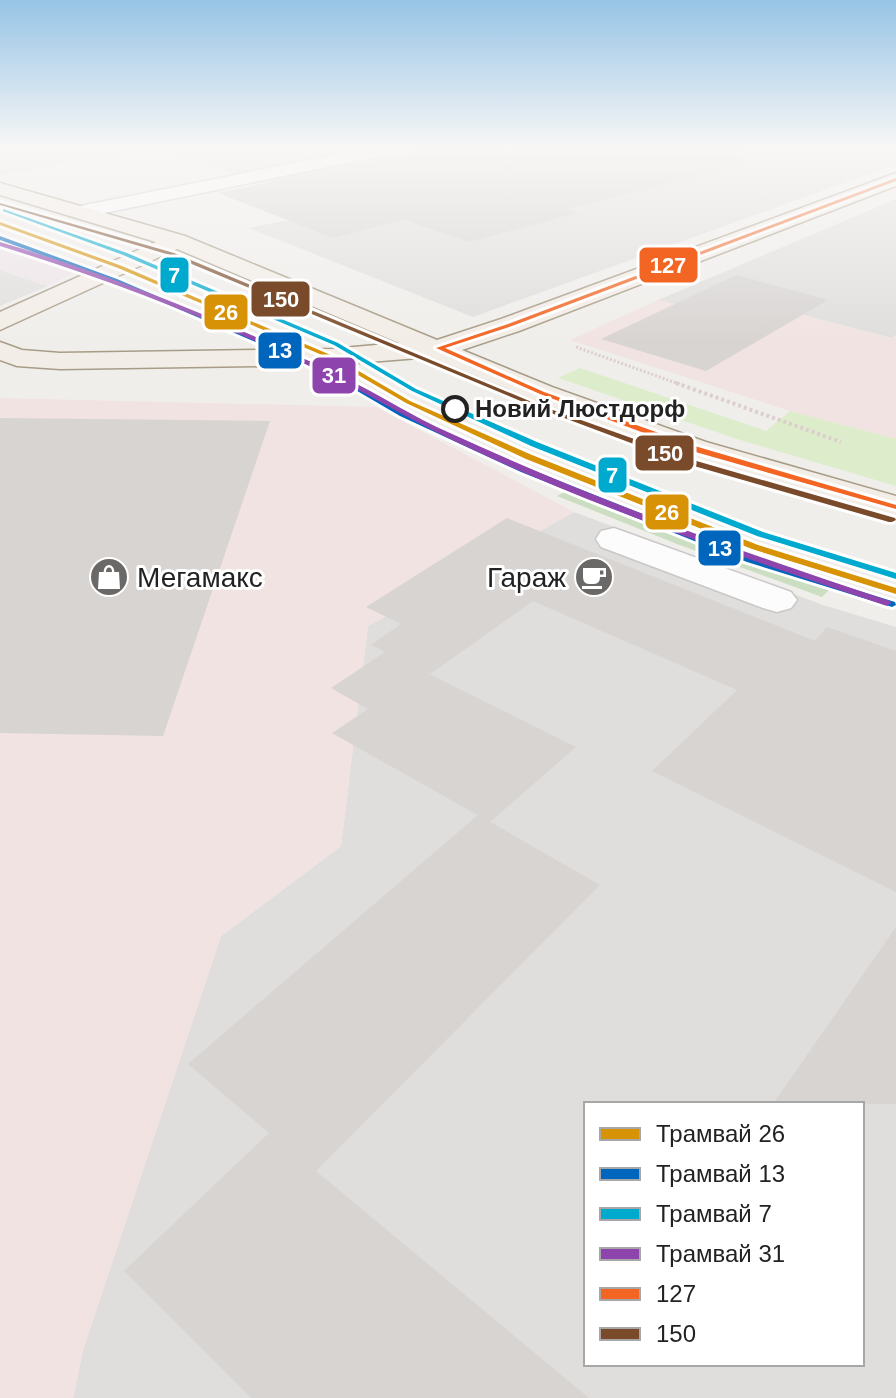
<svg xmlns="http://www.w3.org/2000/svg" width="896" height="1398" viewBox="0 0 896 1398" font-family="Arial,sans-serif">
	<rect width="100%" height="100%" fill="#f0eeeb"/>
	<path fill="#dfdedc" fill-rule="evenodd" d="M0,147H376L240,175L155,148L0,175Z
		M424,147H896V164L473,317L249,228L348,208L256,180Z
		M896,199V335L892,338L752,302L725,317L658,300Z
		M574,512L823,605L896,627V1398H73L83,1350L221,936L341,846L368,626ZM586,1104H862V1364H586Z"/>
	<path fill="#f1e3e1" d="M658,300L725,316L752,302L891,338L896,335V439L790,411L570,340Z
		M0,398L376,407L574,512L368,626L341,846L221,936L83,1350L73,1398H0Z"/>
	<path fill="#ede4e9" d="M0,235L90,265L48,286L0,270Z"/>
	<path fill="#ddeccb" d="M580,368L766,431L790,411L896,439V486L740,440L558,378Z"/>
	<path fill="#cbdec1" d="M574,487L836,583L822,597L677,544L557,496Z"/>
	<path fill="#e0dfde" d="M0,270L32,281L48,286L0,306Z"/>
	<path fill="#d7d4d2" d="M438,147H741L743,165L567,209L578,213L469,242L404,220L333,238L218,193Z
		M736,275L828,300L706,371L601,339Z
		M0,418L270,421L163,736L0,733Z
		M507,518L815,641L827,627L896,651V892L652,771L737,690L533,601L430,674L371,645L401,624L366,607Z
		M385,652L576,747L490,822L332,733L368,709L331,688Z
		M478,815L600,885L316,1171L589,1398H251L124,1271L269,1133L188,1064Z
		M896,927V1104H773Z"/>
	<g fill="none" stroke-linecap="round" stroke-linejoin="round">
		<g stroke="#c9c8c7" stroke-width="3">
			<path id="minor" d="M374,147H409L400,152L80,218L70,212L80,206Z
				M614,528L791,592L797,600L791,608L777,612L763,608L601,547L596,539L601,531Z"/>
		</g>
		<g stroke="#a79c86" stroke-width="3">
			<path id="major" d="M896,173V186L519,331L462,350L552,387L706,442L896,496V517L684,456L532,399L431,357L331,365L60,369L17,366L0,360V342L22,350L60,353L331,349L399,343L177,249L0,330V312L156,242L0,195V183L185,236L437,340L501,319Z"/>
		</g>
		<path stroke="#dccecd" stroke-width="3" stroke-dasharray="2 2" stroke-linecap="butt" d="M576,347L682,385"/>
		<path stroke="#dccecd" stroke-width="4" stroke-dasharray="3 3" stroke-linecap="butt" d="M676,383L841,442"/>
		<use href="#minor" fill="#fdfcfc" fill-rule="evenodd"/>
		<use href="#major" fill="#f3ede7" fill-rule="evenodd"/>
		<g stroke="#fff" stroke-width="6">
			<path id="bus-1" d="M896,178V181L512,326L445,348L544,392L698,447L896,505V509L692,451L540,394L436,348L508,324Z"/>
		</g>
		<g stroke="#fff" stroke-width="6">
			<path id="bus-2" d="M0,203L174,253L539,405L693,460L895,518L896,520L892,522H889L687,464L535,407L170,255L0,205Z"/>
		</g>
		<use href="#bus-1" fill="#f26522" fill-rule="evenodd"/>
		<use href="#bus-2" fill="#7a4b2a" fill-rule="evenodd"/>
		<g stroke="#fff" stroke-width="6">
			<path id="tram-1" d="M0,222L122,266L333,356L410,401L532,455L758,545L896,588V594L752,549L526,459L406,403L329,358L118,268L0,225Z"/>
		</g>
		<g stroke="#fff" stroke-width="6">
			<path id="tram-2" d="M0,236L117,279L327,369L404,414L527,468L753,558L895,602L896,605L892,607L889,606L747,562L521,472L400,416L323,371L113,281L0,240Z"/>
		</g>
		<g stroke="#fff" stroke-width="6">
			<path id="tram-3" d="M3,209L127,253L338,343L416,389L537,442L763,532L896,573V579L757,536L531,446L412,391L334,345L123,255L3,211Z"/>
		</g>
		<g stroke="#fff" stroke-width="6">
			<path id="tram-4" d="M0,242C118,277 232,324 343,377C379,394 413,417 450,433C593,499 741,552 890,601L891,603L887,606L884,605C752,561 620,516 493,459C468,447 442,436 417,422C392,409 368,394 342,382C232,327 117,282 0,246Z"/>
		</g>
		<use href="#tram-1" fill="#d79205" fill-rule="evenodd"/>
		<use href="#tram-2" fill="#0065bd" fill-rule="evenodd"/>
		<use href="#tram-3" fill="#00a9ce" fill-rule="evenodd"/>
		<use href="#tram-4" fill="#8e44ad" fill-rule="evenodd"/>
	</g>
	<linearGradient id="sky" x2="0" y2="1"><stop stop-color="#97c4e6"/><stop offset="0.43" stop-color="#f8f7f6"/><stop offset="1" stop-color="#f8f7f6" stop-opacity="0"/></linearGradient>
	<rect width="896" height="343" fill="url(#sky)"/>
	<defs>
		<g id="shop-disc" transform="scale(2)"><circle r="9.5" fill="#6a6968" stroke="#fff"/><path d="M-5-2.5h2.3a2.7 3.5 0 0 1 5.4 0H5L5.5 6h-11ZM-1.5-2.5h3a1.5 2.3 0 0 0-3 0Z" fill="#fff"/></g>
		<g id="cafe-disc" transform="scale(2)"><circle r="9.5" fill="#6a6968" stroke="#fff"/><path d="M-5.5-4.5H6V0H3Q3 3.5 0 3.5H-2.5Q-5.5 3.5-5.5 0ZM3-3.2v2h1.7v-2ZM-6 4.5H4V6H-6Z" fill="#fff"/></g>
	</defs>
	<g fill-rule="evenodd">
		<use href="#shop-disc" x="109" y="577"/>
		<use href="#cafe-disc" x="594" y="577"/>
	</g>
	<circle fill="#fff" stroke="#222" stroke-width="4" cx="455" cy="409" r="12"/>
	<g text-anchor="middle" stroke-width="6" stroke-linejoin="round" paint-order="stroke">
		<g font-size="24" font-weight="bold" fill="#222" stroke="#fff" text-anchor="start">
			<text x="475" y="417">Новий Люстдорф</text>
		</g>
		<g font-size="28" fill="#222" stroke="#fff" text-anchor="start">
			<text x="137" y="587">Мегамакс</text>
			<text x="566" y="587" text-anchor="end">Гараж</text>
		</g>
	</g>
	<g stroke="#fff" stroke-width="3">
		<rect x="638" y="246" width="61" height="38" rx="8" fill="#f26522"/>
		<rect x="159" y="256" width="31" height="38" rx="8" fill="#00a9ce"/>
		<rect x="250" y="280" width="61" height="38" rx="8" fill="#7a4b2a"/>
		<rect x="203" y="293" width="46" height="38" rx="8" fill="#d79205"/>
		<rect x="257" y="331" width="46" height="39" rx="8" fill="#0065bd"/>
		<rect x="311" y="356" width="46" height="39" rx="8" fill="#8e44ad"/>
		<rect x="634" y="434" width="61" height="38" rx="8" fill="#7a4b2a"/>
		<rect x="597" y="456" width="31" height="38" rx="8" fill="#00a9ce"/>
		<rect x="644" y="493" width="46" height="38" rx="8" fill="#d79205"/>
		<rect x="697" y="529" width="45" height="38" rx="8" fill="#0065bd"/>
	</g>
	<g font-size="22" text-anchor="middle" font-weight="bold" fill="#fff">
		<text x="668" y="273">127</text>
		<text x="174" y="283">7</text>
		<text x="281" y="307">150</text>
		<text x="226" y="320">26</text>
		<text x="280" y="358">13</text>
		<text x="334" y="383">31</text>
		<text x="665" y="461">150</text>
		<text x="612" y="483">7</text>
		<text x="667" y="520">26</text>
		<text x="720" y="556">13</text>
	</g>
	<rect x="584" y="1102" width="280" height="264" fill="#ffffff" stroke="#a7a7a7" stroke-width="2"/>
	<rect x="600" y="1128" width="40" height="12" fill="#d79205" stroke="#a7a7a7" stroke-width="2"/>
	<text x="656" y="1142" font-size="24" fill="#222222">Трамвай 26</text>
	<rect x="600" y="1168" width="40" height="12" fill="#0065bd" stroke="#a7a7a7" stroke-width="2"/>
	<text x="656" y="1182" font-size="24" fill="#222222">Трамвай 13</text>
	<rect x="600" y="1208" width="40" height="12" fill="#00a9ce" stroke="#a7a7a7" stroke-width="2"/>
	<text x="656" y="1222" font-size="24" fill="#222222">Трамвай 7</text>
	<rect x="600" y="1248" width="40" height="12" fill="#8e44ad" stroke="#a7a7a7" stroke-width="2"/>
	<text x="656" y="1262" font-size="24" fill="#222222">Трамвай 31</text>
	<rect x="600" y="1288" width="40" height="12" fill="#f26522" stroke="#a7a7a7" stroke-width="2"/>
	<text x="656" y="1302" font-size="24" fill="#222222">127</text>
	<rect x="600" y="1328" width="40" height="12" fill="#7a4b2a" stroke="#a7a7a7" stroke-width="2"/>
	<text x="656" y="1342" font-size="24" fill="#222222">150</text>
</svg>
